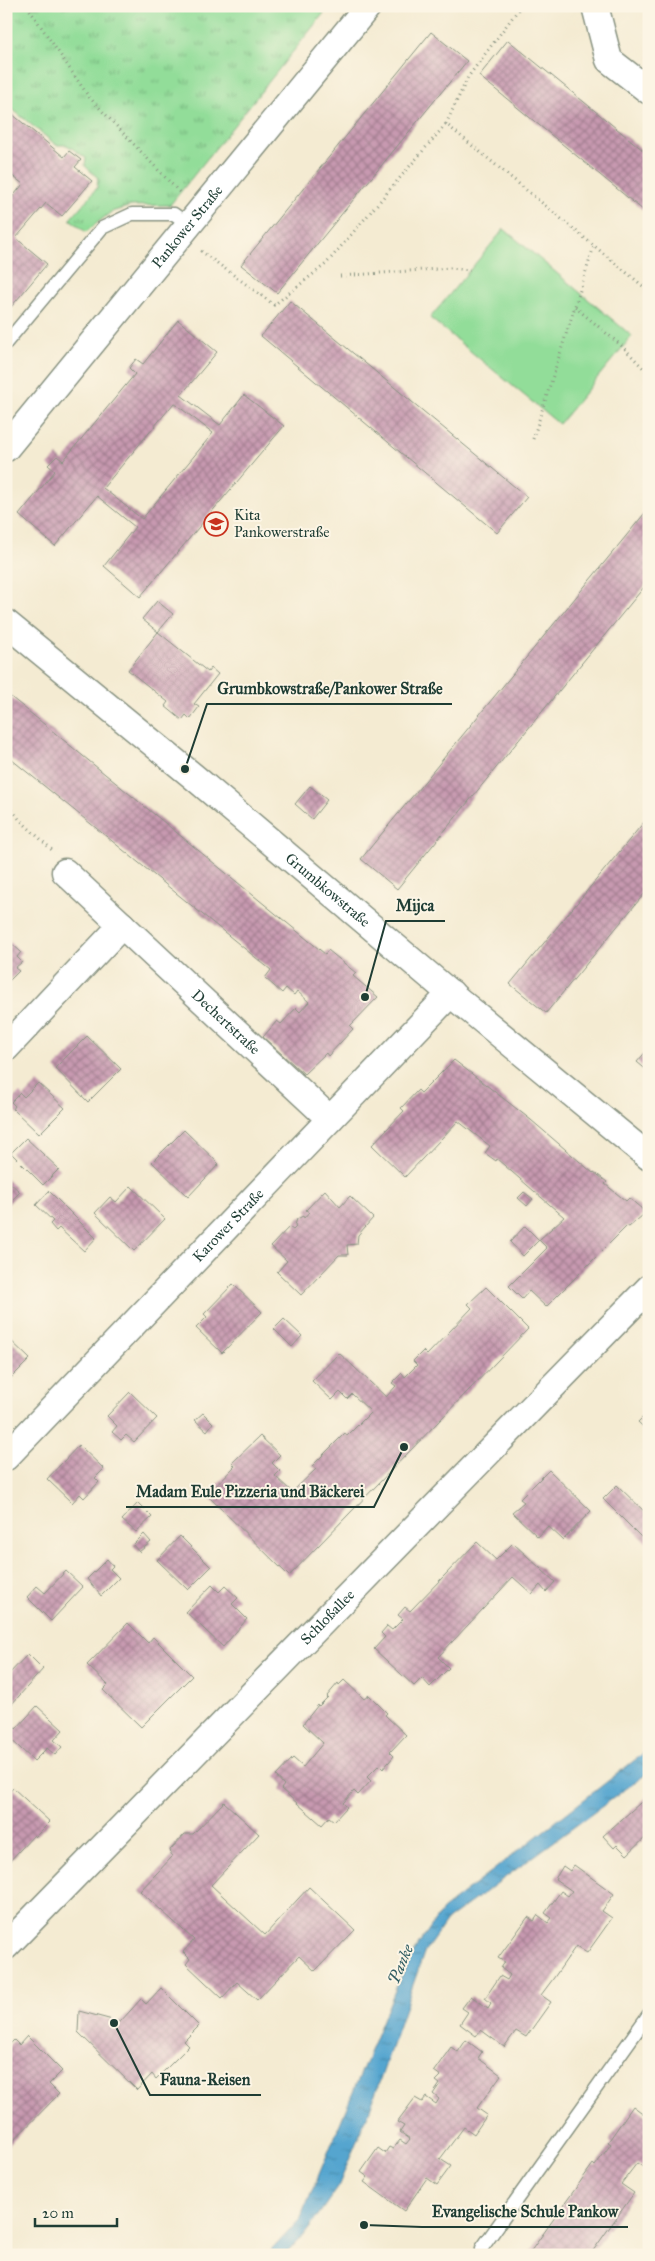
<svg xmlns="http://www.w3.org/2000/svg" width="655" height="2261" viewBox="0 0 655 2261" font-family="'IM FELL Great Primer',serif">
	<defs>
		<pattern id="grass-tufts" width="24" height="20" patternUnits="userSpaceOnUse" patternTransform="scale(1.25)"><rect width="24" height="20" fill="#92dd99"/><path d="M3 7l-1-3M5 7V3M7 7l1-3M15 17l-1-3M17 17v-4M19 17l1-3" fill="none" stroke="#77b47e"/></pattern>
		<pattern id="water-ripples" width="26" height="14" patternUnits="userSpaceOnUse" patternTransform="scale(1.25)"><rect width="26" height="14" fill="#54a5cf"/><path d="M2 4q2-2 4 0t4 0M15 11q2-2 4 0t4 0" fill="none" stroke="#4588a9"/></pattern>
		<pattern id="building-cross-hatch" width="8" height="8" patternUnits="userSpaceOnUse" patternTransform="scale(1.25)"><rect width="8" height="8" fill="#c799b0"/><path d="M0 0l8 8M0 8l8-8" fill="none" stroke="#a17e90"/></pattern>
	</defs>
	<rect width="100%" height="100%" fill="#fcf5e5"/>
	<filter id="ink" filterUnits="userSpaceOnUse"><feTurbulence type="fractalNoise" baseFrequency=".02" numOctaves="2"/><feDisplacementMap in="SourceGraphic" scale="10" xChannelSelector="R" yChannelSelector="G"/><feConvolveMatrix kernelMatrix="1 2 1 2 8 2 1 2 1" color-interpolation-filters="sRGB"/></filter>
	<filter id="wash" filterUnits="userSpaceOnUse"><feTurbulence type="fractalNoise" baseFrequency=".0096" numOctaves="4" result="noise"/><feDisplacementMap in="SourceGraphic" scale="20" xChannelSelector="R" yChannelSelector="G"/><feGaussianBlur stdDeviation="1.12" result="paint"/><feColorMatrix in="noise" values="0 0 0 0 0 0 0 0 0 0 0 0 0 0 0 0 0 1.4 0 .05"/><feComposite in="paint" operator="in"/></filter>
	<g filter="url(#wash)">
		<rect width="100%" height="100%" fill="#f4ebd2"/>
		<path fill="url(#grass-tufts)" stroke="#588d66" d="M6,6H316L324,13L170,205L131,206L111,212L86,232L70,219L97,188L98,178L85,166L86,158L67,145H56L6,104Z"/>
		<path fill="#92dd99" stroke="#588d66" d="M504,229L632,336L559,424L430,318Z"/>
		<path fill="url(#water-ripples)" stroke="#3a7182" d="M649,1749V1772L447,1920L424,1953L370,2109L338,2187L308,2230L285,2255H267L301,2218L398,1983L415,1950L442,1910Z"/>
		<g id="blocks">
			<path fill="url(#building-cross-hatch)" fill-rule="evenodd" d="M431,32L467,61L277,293L241,265Z
				M508,40L649,155V215L479,76Z
				M6,109L64,157L69,151L81,160L75,167L92,181L62,216L46,203L16,238L47,264L6,313V205L23,184L6,171Z
				M290,301L527,497L497,533L261,336Z
				M178,320L217,352L181,395L220,425L244,395L284,426L140,597L104,566L135,527L97,496L55,546L19,515L55,471L48,465L57,456L63,461L135,374L129,368L136,359L143,364ZM174,403L213,433L142,519L103,488Z
				M649,508V581L397,889L361,859Z
				M157,601L173,614L158,632L142,619Z
				M158,632L208,672L211,668L218,674L194,704L199,707L190,719L186,715L182,720L165,706L168,702L128,670Z
				M6,693L325,954L328,950L356,973L353,976L378,997L350,1026L353,1029L328,1056L326,1053L304,1074L263,1037L277,1021L281,1024L296,1008L300,1012L309,1002L297,991L294,995L286,988L282,993L265,978L271,970L6,755Z
				M310,786L327,800L312,819L295,804Z
				M649,816V888L546,1013L510,984Z
				M10,942L21,952L17,957L22,962L15,968L19,971L9,981L6,978V945Z
				M87,1036L121,1069L88,1102L55,1068Z
				M649,1048V1072L637,1062Z
				M454,1060L531,1120L593,1173L594,1172L607,1182L605,1184L626,1201L629,1198L642,1209L643,1215L629,1227L627,1226L546,1307L529,1291L522,1299L509,1286L547,1248L539,1240L564,1217L497,1159L496,1161L485,1153L490,1146L458,1121L405,1177L372,1145L404,1111L401,1108L418,1090L421,1093Z
				M38,1083L65,1108L39,1134L13,1109L15,1106L11,1102L20,1093L24,1097Z
				M184,1130L219,1164L188,1197L152,1162Z
				M26,1138L59,1169L43,1185L11,1153Z
				M6,1179L20,1192L6,1206Z
				M131,1186L165,1219L134,1251L95,1213L110,1197L116,1202Z
				M325,1190L340,1207L350,1196L373,1218L358,1235L357,1244L347,1245L348,1255H339L301,1295L277,1272L287,1261L271,1246L289,1227L293,1230L296,1227L295,1225L297,1219L303,1216L304,1218L309,1212L306,1210Z
				M49,1191L96,1238L84,1251L59,1228L56,1231L50,1224L53,1221L36,1205Z
				M524,1192L533,1199L527,1206L518,1198Z
				M525,1226L539,1240L523,1256L510,1242Z
				M233,1284L262,1312L222,1353L196,1328L207,1317L204,1314Z
				M486,1287L528,1329L289,1576L207,1495L235,1466L232,1463L260,1436L280,1455L272,1463L280,1471L275,1476L292,1492L316,1469L312,1466L345,1433L347,1436L371,1412L352,1394L347,1399L340,1392L332,1400L312,1381L339,1353L386,1397L396,1386L392,1383L402,1373L405,1377L417,1365L413,1361L423,1351L427,1355L472,1308L468,1304Z
				M284,1319L302,1336L292,1347L274,1329Z
				M6,1336L30,1359L6,1383Z
				M130,1392L157,1418L134,1442L126,1435L121,1440L112,1432L117,1426L107,1416Z
				M649,1411V1432L638,1422Z
				M203,1413L213,1423L207,1431L195,1420Z
				M79,1445L104,1469L95,1478L99,1482L84,1498L80,1494L72,1503L47,1479Z
				M549,1470L591,1511L563,1540L548,1526L538,1537L512,1512L524,1502L520,1499Z
				M617,1485L649,1516V1538L646,1542L603,1499Z
				M138,1503L152,1517L136,1532L122,1520Z
				M144,1534L151,1542L139,1552L133,1545Z
				M180,1536L211,1567L188,1590L157,1560Z
				M477,1542L496,1560L513,1543L555,1582L546,1592L540,1585L532,1594L513,1577L438,1657L449,1668L430,1687L422,1678L414,1686L374,1649L385,1637L381,1633L387,1626L392,1630L403,1619L398,1615L405,1607L410,1611Z
				M107,1559L113,1566L110,1569L119,1578L101,1596L87,1579Z
				M66,1571L83,1587L51,1621L27,1597L37,1586L45,1593Z
				M212,1585L219,1592L225,1586L238,1598L232,1604L247,1619L223,1647L186,1612Z
				M128,1623L148,1643L153,1637L192,1676L141,1727L103,1690L108,1685L87,1665Z
				M28,1654L43,1669L11,1705L6,1706V1677Z
				M344,1680L364,1699L369,1695L387,1713L385,1715L406,1735L390,1752L394,1756L383,1769L379,1765L367,1777L371,1781L358,1795L354,1791L343,1803L347,1807L334,1821L329,1817L322,1825L281,1789L284,1785L276,1776L293,1758L303,1767L323,1743L303,1724L318,1705L319,1706L328,1697L327,1696L338,1683L339,1685Z
				M37,1706L63,1730L54,1740L62,1747L55,1755L47,1748L34,1761L6,1735V1727L10,1723L16,1729Z
				M13,1788L50,1822L35,1837L34,1835L6,1865V1796Z
				M649,1795V1834L627,1855L617,1845L614,1848L603,1836Z
				M224,1802L259,1834L211,1885L265,1935L309,1887L355,1930L315,1971L299,1956L257,2000L237,1982L222,1998L186,1964L190,1959L183,1952L194,1940L140,1891L172,1857L170,1850L185,1834H193Z
				M574,1865L614,1894L602,1911L612,1918L587,1953L576,1946L553,1979L541,1995L551,2002L526,2037L516,2031L504,2047L481,2030L476,2036L460,2024L468,2012L462,2008L471,1996L488,2008L491,2003L485,1998L500,1976L507,1980L510,1975L501,1968L505,1962L498,1958L528,1917L534,1921L538,1915L548,1923L552,1918L545,1913L561,1891L568,1896L572,1891L555,1879L563,1866L570,1871Z
				M161,1988L199,2026L184,2041L189,2046L156,2079L152,2074L137,2090L78,2032L79,2011L120,2022L141,1999L146,2004Z
				M27,2036L62,2071L49,2084L59,2094L6,2148V2048L14,2040L19,2045Z
				M466,2040L482,2052L478,2058L501,2075L477,2108L487,2115L474,2134L464,2127L440,2159L451,2166L437,2185L427,2178L404,2211L364,2182L368,2177L361,2172L378,2148L385,2153L389,2147L393,2149L400,2140L406,2144L410,2139L400,2132L404,2126L397,2122L415,2098L422,2102L426,2097L436,2104L439,2099L433,2094L440,2084L436,2081L441,2076L434,2071L451,2047L458,2052Z
				M633,2106L649,2118V2171L637,2163L621,2184L634,2193L590,2255H528L593,2164L595,2166L611,2144L608,2142Z"/>
		</g>
	</g>
	<g filter="url(#ink)">
		<use href="#blocks" fill-opacity="0" stroke="#8a9483" stroke-width="1"/>
		<g fill="none" stroke-linecap="round" stroke-linejoin="round">
			<g stroke="#8a9483" stroke-width="15">
				<path id="service" d="M6,343L102,228L132,214H174L189,225
					M482,2255V2248L649,2014"/>
			</g>
			<g stroke="#8a9483" stroke-width="29">
				<g id="minor">
					<path d="M595,6L609,60L649,91"/>
					<path id="s1" d="M6,448L368,6"/>
					<path id="s2" d="M6,623L194,777L463,1004L649,1157"/>
					<path id="s3" d="M65,872L330,1119"/>
					<path d="M6,1048L122,925"/>
					<path id="s4" d="M6,1457L451,993"/>
					<path id="s5" d="M6,1946L649,1288"/>
				</g>
			</g>
			<path stroke="#8a9483" stroke-width="3" stroke-dasharray="1 4" stroke-linecap="butt" d="M27,6L89,97L181,194
				M446,124L468,77L521,6
				M201,251L274,305L326,264L446,124L649,291
				M340,276L450,268L470,270
				M575,307L623,347L649,374
				M533,439L594,246
				M6,802L19,819L52,850"/>
			<use href="#service" stroke="#fff" stroke-width="12"/>
			<use href="#minor" stroke="#fff" stroke-width="26"/>
		</g>
	</g>
	<defs>
		<g id="school-ring" transform="scale(1.25)"><circle r="9.5" fill="#fcf5e5" stroke="#c8321e" stroke-width="1.5"/><path d="M0-5L7-2L0 1L-7-2ZM-4 1L0 2.5L4 1V4Q0 6-4 4Z" fill="#c8321e"/></g>
	</defs>
	<g fill-rule="evenodd">
		<use href="#school-ring" x="216" y="524"/>
	</g>
	<g text-anchor="middle" stroke-width="4" stroke-linejoin="round" paint-order="stroke">
		<g font-size="15" fill="#1f3d34" stroke="#fcf5e5">
			<text dy="5" stroke="none"><textPath href="#s1" startOffset="286">Pankower Straße</textPath></text>
			<text dy="5" stroke="none"><textPath href="#s2" startOffset="418">Grumbkowstraße</textPath></text>
			<text dy="5" stroke="none"><textPath href="#s3" startOffset="220">Dechertstraße</textPath></text>
			<text dy="5" stroke="none"><textPath href="#s4" startOffset="321">Karower Straße</textPath></text>
			<text dy="5" stroke="none"><textPath href="#s5" startOffset="460">Schloßallee</textPath></text>
		</g>
		<g font-size="15" fill="#1f3d34" stroke="#fcf5e5" text-anchor="start">
			<text x="234" y="520">Kita<tspan x="234" dy="17">Pankowerstraße</tspan></text>
		</g>
		<g font-size="16" font-style="italic" fill="#2f5c62" stroke="#fcf5e5">
			<text transform="translate(400 1964) rotate(-67)" y="6">Panke</text>
		</g>
	</g>
	<path fill="none" stroke="#1f3d34" stroke-width="2" d="M185 769L207 704H452M365 997L386 921H445M404 1447L374 1507H126M114 2023L150 2095H261M364 2225L422 2227H628"/>
	<g fill="#1f3d34" stroke="#fcf5e5" stroke-width="2">
		<circle cx="185" cy="769" r="5"/>
		<circle cx="365" cy="997" r="5"/>
		<circle cx="404" cy="1447" r="5"/>
		<circle cx="114" cy="2023" r="5"/>
		<circle cx="364" cy="2225" r="5"/>
	</g>
	<g font-size="16" text-anchor="middle" font-weight="bold" fill="#1f3d34" stroke="#fcf5e5" stroke-width="4" stroke-linejoin="round" paint-order="stroke">
		<text x="330" y="694">Grumbkowstraße/Pankower Straße</text>
		<text x="415" y="911">Mijca</text>
		<text x="250" y="1497">Madam Eule Pizzeria und Bäckerei</text>
		<text x="205" y="2085">Fauna-Reisen</text>
		<text x="525" y="2217">Evangelische Schule Pankow</text>
	</g>
	<rect width="655" height="2261" fill="none" stroke="#fcf5e5" stroke-width="25"/>
	<path d="M35 2218v8h82v-8" fill="none" stroke="#1f3d34" stroke-width="2.5"/>
	<text x="42" y="2218" font-size="15" fill="#1f3d34" stroke="#fcf5e5" stroke-width="4" paint-order="stroke">20 m</text>
</svg>
